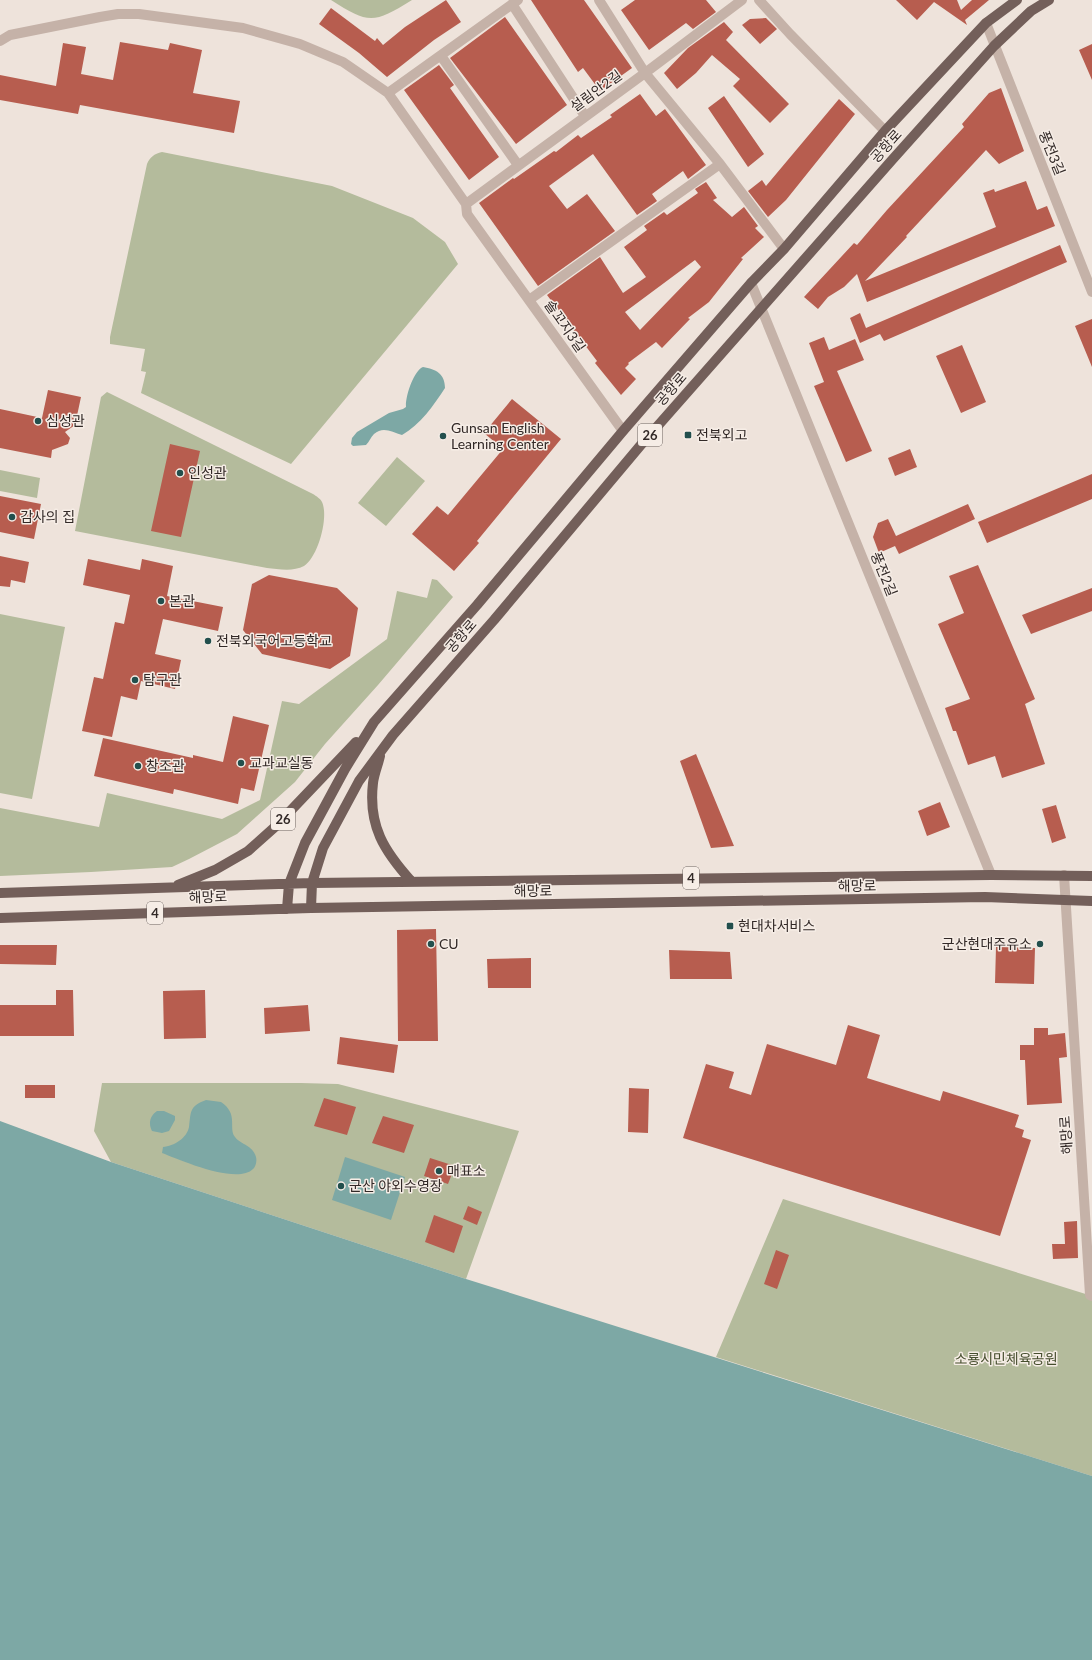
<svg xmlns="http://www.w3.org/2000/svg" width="1092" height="1660" viewBox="0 0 1092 1660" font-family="Lato,'Noto Sans KR',sans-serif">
	<rect width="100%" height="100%" fill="#eee3db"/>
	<path fill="#b4bb9c" d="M331,0H412C373,24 369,24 331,0Z
		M162,152L332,186L413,218L445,242L458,264L291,464L141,393L146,372L141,371L145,349L110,344V337L147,164C150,157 154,154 162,152Z
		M107,392L313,494C316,496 321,499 322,502C329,517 318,557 304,566C293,572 278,569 267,568L75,531L101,397Z
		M397,457L425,481L386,526L358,503Z
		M0,470L40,478L37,498L0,491Z
		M432,579L437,580L453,597L378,685L325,744L295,782L237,834L189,859L172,867L91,872L0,876V808L99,827L107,793L222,819L260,800L282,701L299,704L387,639L397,591L427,598Z
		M0,614L65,627L32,799L0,793Z
		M102,1083H301L338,1084L519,1131L466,1279L111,1162L94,1131Z
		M783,1199L1092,1296V1476L716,1357Z"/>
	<path fill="#7da8a5" d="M423,367C436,369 445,374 445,388C434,405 420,425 402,435C392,432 383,426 374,434C371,437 369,442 366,445L353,446L351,444L352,438L357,432L389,413L403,409L406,407C405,397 414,370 423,367Z
		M206,1100L221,1102C239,1114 228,1128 235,1137C241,1145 253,1145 256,1157C257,1161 256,1166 253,1169C237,1185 180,1160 162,1153L163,1147C174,1146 187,1138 189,1127C191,1112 189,1106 206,1100Z
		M157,1111H164L175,1116V1120L169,1131L162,1133L152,1131C148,1123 150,1116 157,1111Z
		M0,1121L111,1162L466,1279L1092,1476V1660H0Z
		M345,1157L405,1177L391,1220L332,1200Z"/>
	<path fill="#b75d4f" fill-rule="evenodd" d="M446,0L461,22L434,40L387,77L359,53L319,24L331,8L375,41L377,38L383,45L405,27Z
		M531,0H584L632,68L600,91L583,68L578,72Z
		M635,0H706L716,12L693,29L686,23L649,50L621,10Z
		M896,0H957L961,10L972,0H989L965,20L967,25L934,2L917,20Z
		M505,17L567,105L516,144L450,58Z
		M766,18L777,29L760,44L742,25L750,19Z
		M724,22L733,32L726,40L789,104L770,123L733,86L740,79L712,55L696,73L677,89L664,73L688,48Z
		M120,42L168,50L170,43L202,50L193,93L240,101L234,133L80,105L78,114L0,100V75L56,86L63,43L86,47L81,74L113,80Z
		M1092,44V80L1079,50Z
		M439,65L454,85L450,88L499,157L469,180L404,90Z
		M1001,88L1024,151L999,164L986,150L906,236L907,237L865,281L996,227L983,193L994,189L995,192L1026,181L1037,210L1047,206L1055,226L867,302L857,274L844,287L828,297L818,309L804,297L854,243L857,245L887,210L964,127L962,124L989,93Z
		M640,94L656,116L665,109L706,165L688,179L683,171L652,194L657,201L637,215L593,154L549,186L567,209L587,194L615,231L538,286L479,203L513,178L514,179L554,151L556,152L578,135L581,138L612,117L610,115Z
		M724,96L764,154L748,167L708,108Z
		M839,99L855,114L786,200L768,217L748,191L762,180L766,186Z
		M706,182L717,198L713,200L732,217L744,207L758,226L755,228L764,237L741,258L743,259L709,302L688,318L690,319L662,348L656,342L628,363L629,364L625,368L636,379L621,395L595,363L597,361L547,295L600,257L623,293L646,277L624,247L647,230L644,226L664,212L667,215L698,193L695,189ZM695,260L701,267L640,330L625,312Z
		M1060,245L1067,262L884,341L880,334L860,343L850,318L860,313L866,328Z
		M1092,319V367L1075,326Z
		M824,337L829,350L855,339L864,360L837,371L872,451L846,462L814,386L824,382L809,343Z
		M962,345L986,402L961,413L936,356Z
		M48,390L81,397L75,425L65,432L70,438L68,444L52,450L51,458L0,448V409L42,418Z
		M512,399L561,439L477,541L479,543L454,571L412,534L437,506L448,515L503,449L484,433Z
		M170,444L200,451L181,537L151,531Z
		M910,449L917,467L895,476L888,458Z
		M1092,474V499L987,543L978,522Z
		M0,496L41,504L34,539L0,532Z
		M968,504L975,519L899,554L895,546L879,553L873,537L878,523L888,519L896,536Z
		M0,556L29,562L25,583L11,580L10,587L0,586Z
		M88,559L140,570L142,559L173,566L167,596L223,607L218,631L163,619L155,654L181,660L175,689L141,681L137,700L121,696L112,737L82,731L94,677L103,679L115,622L124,624L130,595L83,585Z
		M978,565L1035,699L1025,704L1045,764L1002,778L995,756L968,765L956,731H953L945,708L970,699L938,624L964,613L949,576Z
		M269,575L337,588L358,608L350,656L330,669L262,654L243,630L252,584Z
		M1092,588V611L1031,634L1022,615Z
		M233,716L269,725L254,791L241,788L238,804L174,789L173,794L94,776L103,738L193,758V755L223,762Z
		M696,754L734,846L711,848L680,761Z
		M940,802L950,827L927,836L918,811Z
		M1056,805L1066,838L1052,843L1042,809Z
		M436,929L438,1041H398L397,930Z
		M0,945H57L56,965L0,964Z
		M996,947L1035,948L1034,984L995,983Z
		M669,950L730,952L732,979H670Z
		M531,958V988H488L487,959Z
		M56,990H73L74,1036H0V1005H56Z
		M205,990L206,1038L164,1039L163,991Z
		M308,1005L310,1031L265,1034L264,1008Z
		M848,1025L880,1035L867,1078L940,1101L943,1091L1019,1115L1015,1127L1024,1130L1022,1137L1031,1140L1000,1236L683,1138L706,1064L734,1072L729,1088L751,1095L767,1044L836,1065Z
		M1034,1028H1048V1035L1065,1033L1067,1057L1059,1058L1062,1103L1027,1105L1025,1060H1020V1045H1034Z
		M340,1037L398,1045L394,1073L337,1064Z
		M25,1085H55V1098H25Z
		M629,1088L649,1089L648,1133L628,1132Z
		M324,1098L356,1107L347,1135L314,1126Z
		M383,1116L414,1125L404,1153L372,1143Z
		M430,1158L455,1166L448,1184L424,1176Z
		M468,1206L482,1212L477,1225L463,1219Z
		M434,1215L463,1226L454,1253L425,1242Z
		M1077,1221L1078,1258L1053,1259L1052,1244H1065L1064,1222Z
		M776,1250L789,1255L777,1289L764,1284Z"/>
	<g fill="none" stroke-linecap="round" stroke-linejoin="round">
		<path stroke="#c5b2a8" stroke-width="10" d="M599,0L645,73L720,164L784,249
			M759,0L790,34L885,131
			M512,4L585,116
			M986,23L1092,292
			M0,41L10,35L100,17L118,14H139L243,28L300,44L343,62L388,93L466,204L467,214L623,431
			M441,56L518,165
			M388,93L518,0
			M466,204L645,73L742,0
			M751,283L991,875
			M529,300L720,164
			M1064,875L1090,1295L1092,1296"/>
		<path stroke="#735f5a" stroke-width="10" d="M380,756C378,765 374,774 373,783C368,826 384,851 412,882
			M178,885L215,870L248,851L276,826L356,742
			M0,893L312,883L991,875L1092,876
			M311,908L312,883L323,848L359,781L393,735L494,620L640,446L892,160L994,46L1031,11L1049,0
			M287,909L289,884L305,843L345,769L374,722L477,605L623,431L751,283L784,249L885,131L986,23L1017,0
			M0,918L311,908L985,897L1092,901"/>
	</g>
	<g fill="#224f4d" stroke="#f6ede6" stroke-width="1.5">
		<circle cx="38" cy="421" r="4"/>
		<rect x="684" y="431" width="8" height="8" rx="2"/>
		<circle cx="443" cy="436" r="4"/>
		<circle cx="180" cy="473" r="4"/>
		<circle cx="12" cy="517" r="4"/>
		<circle cx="161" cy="601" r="4"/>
		<circle cx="208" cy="641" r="4"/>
		<circle cx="135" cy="680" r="4"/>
		<circle cx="241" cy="763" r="4"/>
		<circle cx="138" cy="766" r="4"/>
		<rect x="726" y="922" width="8" height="8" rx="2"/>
		<circle cx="431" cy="944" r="4"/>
		<circle cx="1040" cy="944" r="4"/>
		<circle cx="439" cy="1171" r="4"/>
		<circle cx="341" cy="1186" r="4"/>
	</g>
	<g text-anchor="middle" stroke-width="3" stroke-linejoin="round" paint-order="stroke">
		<g fill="#f6ede6" stroke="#6d6460" stroke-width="1">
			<rect x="638" y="424" width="24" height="22" rx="3"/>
			<rect x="271" y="808" width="24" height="22" rx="3"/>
			<rect x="683" y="867" width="16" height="22" rx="3"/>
			<rect x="147" y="902" width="16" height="22" rx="3"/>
		</g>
		<g font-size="13" font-weight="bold" fill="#322927">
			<text x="650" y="440">26</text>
			<text x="283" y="824">26</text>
			<text x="691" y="883">4</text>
			<text x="155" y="918">4</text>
		</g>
		<g font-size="14" fill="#322927" stroke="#f6ede6">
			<text transform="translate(596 91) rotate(-36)" y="5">설림안2길</text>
			<text transform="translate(886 146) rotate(-48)" y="5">공항로</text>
			<text transform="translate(1052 153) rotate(68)" y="5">풍전3길</text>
			<text transform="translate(565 326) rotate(55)" y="5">솔꼬지3길</text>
			<text transform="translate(671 389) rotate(-49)" y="5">공항로</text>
			<text transform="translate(884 574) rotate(68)" y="5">풍전2길</text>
			<text transform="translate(461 636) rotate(-49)" y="5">공항로</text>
			<text transform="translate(857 886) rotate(-1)" y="5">해망로</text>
			<text transform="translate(533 891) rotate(-1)" y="5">해망로</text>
			<text transform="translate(208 897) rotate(-2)" y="5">해망로</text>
			<text transform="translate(1066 1135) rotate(-94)" y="5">해망로</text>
		</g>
		<g font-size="14" fill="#322927" stroke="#f6ede6" text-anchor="start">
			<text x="46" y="426">심성관</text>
			<text x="451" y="433">Gunsan English<tspan x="451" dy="16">Learning Center</tspan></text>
			<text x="696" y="440">전북외고</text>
			<text x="188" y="478">인성관</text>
			<text x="20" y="522">감사의 집</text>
			<text x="169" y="606">본관</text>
			<text x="216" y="646">전북외국어고등학교</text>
			<text x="143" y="685">탐구관</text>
			<text x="249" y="768">교과교실동</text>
			<text x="146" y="771">창조관</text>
			<text x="738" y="931">현대차서비스</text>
			<text x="439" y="949">CU</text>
			<text x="1032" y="949" text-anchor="end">군산현대주유소</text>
			<text x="447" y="1176">매표소</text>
			<text x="349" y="1191">군산 야외수영장</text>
		</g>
		<g font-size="14" fill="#464e2e" stroke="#f6ede6">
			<text x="1006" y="1364">소룡시민체육공원</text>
		</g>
	</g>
</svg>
